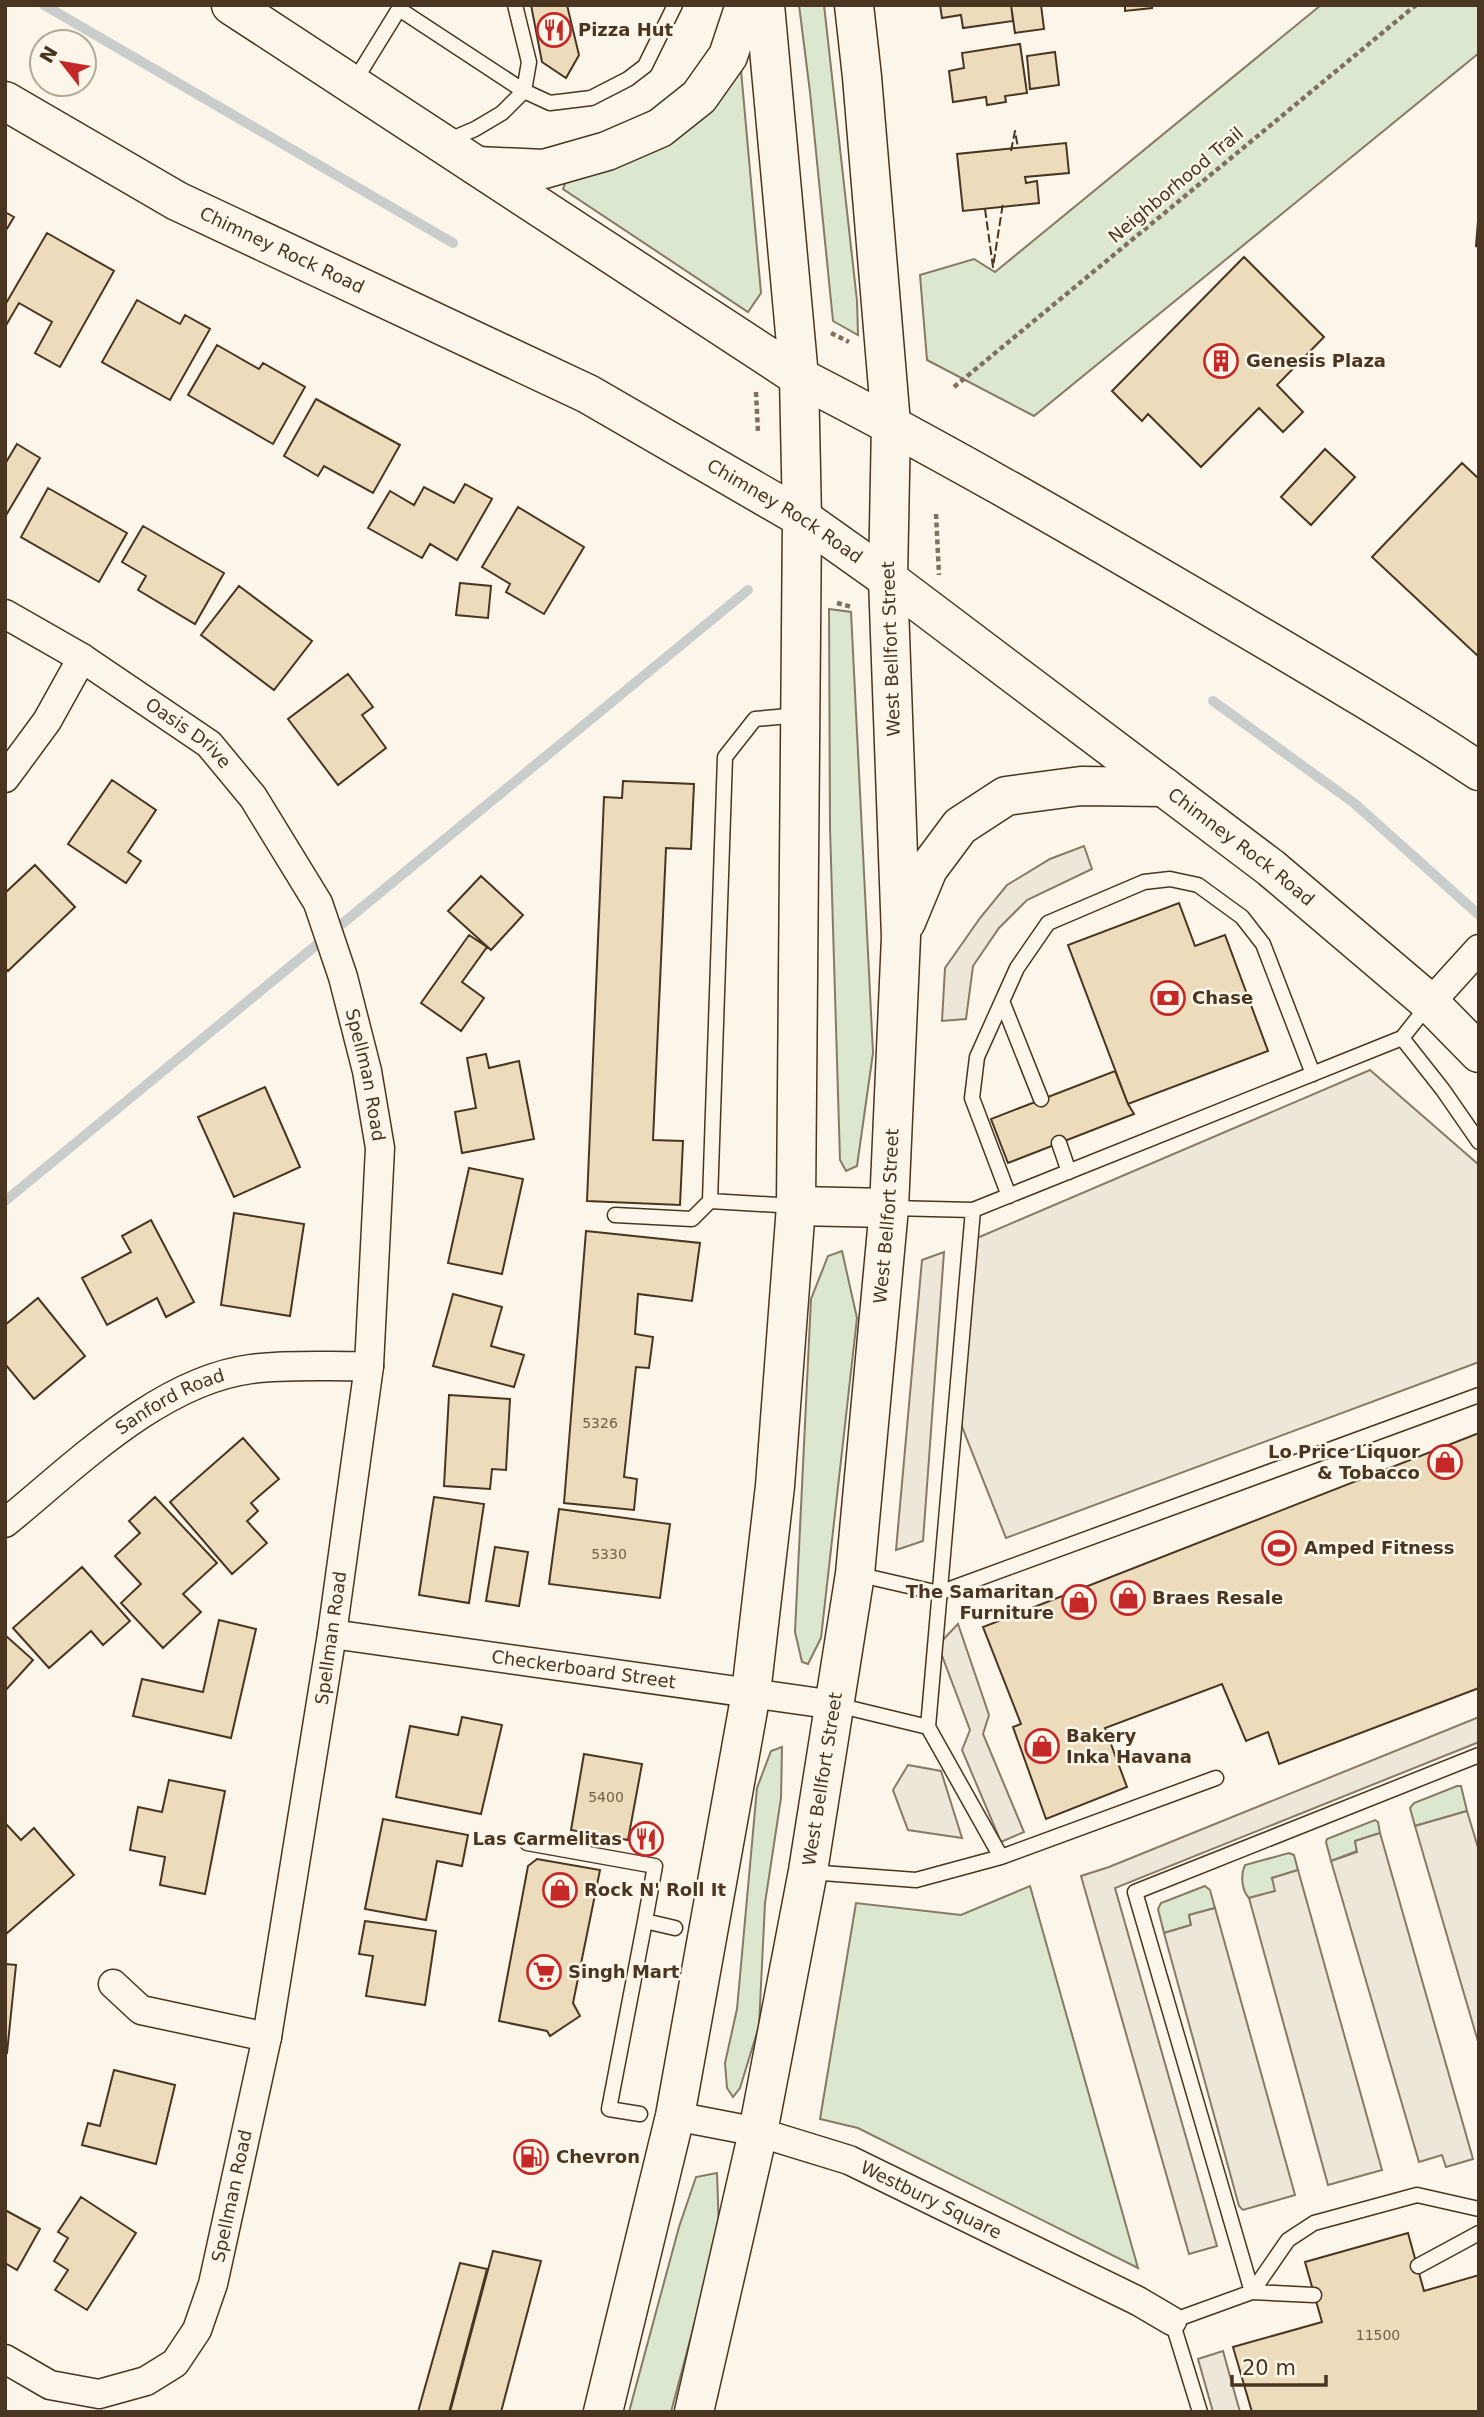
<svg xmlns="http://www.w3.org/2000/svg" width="1484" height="2417" viewBox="0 0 1484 2417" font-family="'DejaVu Sans',sans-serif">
	<rect width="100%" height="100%" fill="#fbf6e9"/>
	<path fill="#dce7d0" stroke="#887966" stroke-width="2" d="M799,5H824L857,301L858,335L833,321L810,92Z
		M1321,5H1479V53L1034,416L927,360L920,275L974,259L995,272Z
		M740,59L761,293L748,312L563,189L568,175Z
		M829,609L851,612L873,1053L857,1166L846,1171L840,1160L830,828Z
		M842,1251L857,1318L821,1638L808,1664L802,1662L795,1632L811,1299L828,1256Z
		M782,1747L781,1798L765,1903L759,2026L740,2088L733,2097L727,2088L725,2063L737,2009L757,1788L771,1751Z
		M1457,1786H1461L1467,1811L1415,1826L1410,1808L1414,1803Z
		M1375,1820L1378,1822L1380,1833L1355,1841L1357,1851L1331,1861L1326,1842L1327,1839Z
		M1289,1853L1294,1855L1298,1870L1272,1878L1276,1891L1249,1898C1242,1891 1240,1875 1245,1865Z
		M1030,1886L1138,2268L858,2128L820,2119L856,1903L961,1915Z
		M1205,1886L1210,1890L1215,1908L1189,1915L1191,1925L1164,1933L1158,1909L1161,1903Z
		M717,2173L719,2231L671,2412H629L679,2227L696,2177Z"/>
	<path fill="#ede7d9" stroke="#887966" stroke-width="2" d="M1084,846L1092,869L1027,900L999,928L973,966L966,1019L942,1021L945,968L980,918L1007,885L1050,859Z
		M1370,1070L1479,1165V1362L1006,1538L959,1419L977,1238Z
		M944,1252L923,1541L896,1550L922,1260Z
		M958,1624L989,1715L983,1734L1024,1832L1001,1842L962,1750L970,1730L938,1645Z
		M1479,1717V1742L1115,1888L1217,2246L1189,2254L1081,1876L1109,1867Z
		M908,1765L941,1771L962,1838L908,1830L893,1790Z
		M1467,1811L1479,1851V2045L1415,1826Z
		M1380,1833L1473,2159L1446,2167L1442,2155L1419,2162L1331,1861L1357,1852L1355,1841Z
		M1298,1870L1382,2170L1328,2185L1249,1898L1275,1891L1272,1878Z
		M1215,1908L1295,2195L1243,2210L1239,2206L1164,1933L1191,1925L1189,1915Z
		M1223,2351L1240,2412H1213L1198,2359Z"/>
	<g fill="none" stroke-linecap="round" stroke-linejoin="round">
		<path stroke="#c9cecd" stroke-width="10" d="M44,5L453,243
			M1213,701L1354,803L1479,915
			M5,1201L748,590"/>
	</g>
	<path fill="#ecdcbc" stroke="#4a3520" stroke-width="2" d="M531,5H567L579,55L566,78L542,62Z
		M940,5H1011L1013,21L963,28L961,15L942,18Z
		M1011,5H1041L1044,29L1015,33Z
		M1125,5H1152V8L1125,11Z
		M1020,44L1027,93L1005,96L1006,102L987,105L986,97L953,102L949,71L964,68L962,53Z
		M1055,52L1059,85L1030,89L1027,56Z
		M1066,143L1069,173L1025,177L1026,183L1037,181L1039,203L963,211L957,154Z
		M1479,208V247L1476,246Z
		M5,212L14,217L5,232Z
		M47,233L114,271L60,367L35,353L52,322L19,303L5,327V305Z
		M1244,257L1324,337L1277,385L1303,412L1283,432L1259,408L1201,467L1148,414L1142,421L1112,391Z
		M137,300L180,324L185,315L210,329L170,400L102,362Z
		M217,345L259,369L263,363L305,387L273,444L188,395Z
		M316,399L400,445L373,493L324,466L318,476L284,456Z
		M17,444L40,458L5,517V464Z
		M1325,449L1355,477L1311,525L1281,497Z
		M1462,463L1479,479V657L1372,557Z
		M465,484L492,499L457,560L430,544L422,558L368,528L390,491L414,505L424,487L454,503Z
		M48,488L127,533L99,582L21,537Z
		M518,507L584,547L544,614L506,592L510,584L482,567Z
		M143,526L224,573L195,624L138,590L146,576L122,562Z
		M460,583L491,586L488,618L456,615Z
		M239,586L312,641L274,690L201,635Z
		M348,674L373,707L362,715L386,748L338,785L288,719Z
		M112,780L156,810L128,852L141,861L126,883L68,844Z
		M623,781L694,784L691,849L666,848L653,1140L683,1141L680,1205L587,1201L604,797L622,798Z
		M35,865L75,907L8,971L5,968V893Z
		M481,876L523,915L491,950L448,911Z
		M1179,903L1195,946L1225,935L1268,1051L1128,1104L1068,945Z
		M469,935L487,947L462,982L484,998L461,1031L421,1003Z
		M486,1054L489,1068L519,1061L534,1139L462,1153L455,1112L476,1108L467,1058Z
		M1115,1071L1128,1104L1134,1114L1008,1163L991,1119Z
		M265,1087L300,1167L234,1197L198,1117Z
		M469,1168L523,1179L502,1274L448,1263Z
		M234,1213L304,1224L290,1316L221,1305Z
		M151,1220L194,1302L166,1317L157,1298L107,1325L82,1278L131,1252L122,1236Z
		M586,1231L700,1243L692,1301L638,1294L635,1334L653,1337L649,1368L636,1367L624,1477L637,1479L634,1510L564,1503Z
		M453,1294L502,1307L491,1346L524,1355L514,1387L433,1366Z
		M38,1298L85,1356L34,1399L5,1364V1325Z
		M449,1395L510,1399L506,1470L492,1469L490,1489L444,1486Z
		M1479,1433V1688L1279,1764L1268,1732L1246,1741L1222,1684L1105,1728L1127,1787L1046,1819L1013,1727L1021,1724L983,1627Z
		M243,1438L279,1479L251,1503L258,1511L247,1521L267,1543L232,1574L170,1502Z
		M155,1497L217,1563L183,1594L201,1612L163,1648L121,1603L141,1584L115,1556L140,1533L129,1521Z
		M434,1497L484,1504L469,1603L419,1595Z
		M559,1509L670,1524L660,1598L549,1584Z
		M495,1547L528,1552L519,1606L486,1601Z
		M82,1567L130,1621L103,1645L91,1631L49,1668L13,1628Z
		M219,1620L256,1629L231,1738L133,1716L142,1679L203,1692Z
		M5,1635L33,1660L5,1691Z
		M462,1717L502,1725L481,1814L396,1797L410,1726L458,1735Z
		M584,1754L642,1764L628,1840L571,1830Z
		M169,1780L225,1791L205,1894L160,1885L165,1857L130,1850L138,1807L162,1812Z
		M383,1819L468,1835L462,1866L437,1861L426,1920L365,1909Z
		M6,1824L21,1840L34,1828L74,1875L6,1934Z
		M642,1824L655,1827L649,1853L637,1851Z
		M537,1859L600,1870L573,2003L580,2016L550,2036L547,2031L499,2021L528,1866Z
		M365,1921L436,1931L425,2005L366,1996L373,1956L359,1954Z
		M5,1964L16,1965L7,2053H5Z
		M114,2070L175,2085L156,2164L82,2145L88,2123L100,2126Z
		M81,2197L136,2233L87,2310L55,2290L68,2270L54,2261L68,2238L58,2232Z
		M5,2210L40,2229L17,2270L5,2263Z
		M1408,2233L1424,2291L1479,2275V2412H1252L1233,2347L1322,2322L1305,2262Z
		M493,2251L541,2261L501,2412H450Z
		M460,2263L487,2269L449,2412H418Z"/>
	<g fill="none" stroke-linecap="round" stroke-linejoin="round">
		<g stroke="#4a3520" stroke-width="17">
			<path id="lane" d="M354,82L399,9L524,91L550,103L591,98L628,79L645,66L675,5
				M447,141L475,129L502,113L524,91L529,62L515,5
				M1002,1001L1041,1099
				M1402,1038L1443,1090L1479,1142
				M1059,1143L1069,1172
				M1009,1196L972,1098L977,1057L1017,968L1048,923L1144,882L1170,879L1198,885L1242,917L1263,944L1313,1074
				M710,1201L725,757L755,719L800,715
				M890,1208L973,1210L1402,1038L1429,1004
				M973,1210L928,1727L1001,1857
				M615,1215L692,1219L710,1201L795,1206
				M856,1574L939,1593L1479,1395
				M837,1705L928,1727
				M527,1843L655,1866L645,1921
				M809,1872L916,1880L1001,1857L1216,1778
				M640,2114L609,2109L645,1921L675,1928
				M1418,2266L1479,2233
				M1252,2292L1135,1892L1479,1755
				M1252,2292L1288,2240L1314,2223L1417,2195L1479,2209
				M1200,2412L1172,2321L1252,2292L1314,2295"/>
		</g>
		<g stroke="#4a3520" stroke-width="31">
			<g id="street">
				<path id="s1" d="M5,614L82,658L209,744L253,797L318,903L343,977L367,1071L380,1148L369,1366L332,1634L267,2037L213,2284L197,2330L175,2363L146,2381L99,2394L50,2385L5,2359"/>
				<path d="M5,778L47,721L82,658"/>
				<path d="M1430,1003L1479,949"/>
				<path id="s2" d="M5,1523C75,1466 159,1381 251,1369C289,1364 331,1367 369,1366"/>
				<path id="s3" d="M332,1634L835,1705"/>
				<path d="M113,1984L141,2010L267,2037"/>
				<path id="s4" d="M675,2116L758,2132L849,2160L1138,2301L1172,2321"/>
			</g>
		</g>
		<g stroke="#4a3520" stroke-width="41">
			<g id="secondary">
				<path d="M231,5L799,377C936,447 1069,524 1202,602C1295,657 1389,711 1479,771"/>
				<path id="s5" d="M5,101L177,201L588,394L802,518L888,579L1271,868L1430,1003L1479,1053"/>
				<path d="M477,166L544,169L607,151L660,128L699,97L728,56L745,5"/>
				<path d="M906,922L928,869L960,826L1006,796L1081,786L1164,787"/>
				<path d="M796,1206L889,1208"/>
				<path d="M603,2412L675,2116L751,1693L775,1486L796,1206L802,518L799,377L765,5"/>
				<path id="s6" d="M694,2412L758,2132L808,1871L855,1574L889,1208L901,937L888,579L891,424L862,77L854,5"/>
			</g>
		</g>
		<path stroke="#7f6f5c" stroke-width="4.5" stroke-dasharray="5 3.5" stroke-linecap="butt" d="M831,333L849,342
			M954,387L1416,5
			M756,392L758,433
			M936,514L939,575
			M837,603L852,607"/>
		<use href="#lane" stroke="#fbf6e9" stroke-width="14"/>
		<use href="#street" stroke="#fbf6e9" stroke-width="28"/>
		<use href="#secondary" stroke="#fbf6e9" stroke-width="38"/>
		<path stroke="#4a3520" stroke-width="2" stroke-dasharray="9 3.5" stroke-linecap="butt" d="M1011,151L1015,131L1018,148
			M985,209L993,267L1003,203"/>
	</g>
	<defs>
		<g id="restaurant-ring" transform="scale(1.75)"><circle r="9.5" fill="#fbf6e9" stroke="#c62828" stroke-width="1.5"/><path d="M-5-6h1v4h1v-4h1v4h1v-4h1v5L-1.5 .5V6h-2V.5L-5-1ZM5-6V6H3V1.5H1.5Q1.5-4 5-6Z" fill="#c62828"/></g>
		<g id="building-ring" transform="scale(1.75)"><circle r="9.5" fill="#fbf6e9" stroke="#c62828" stroke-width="1.5"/><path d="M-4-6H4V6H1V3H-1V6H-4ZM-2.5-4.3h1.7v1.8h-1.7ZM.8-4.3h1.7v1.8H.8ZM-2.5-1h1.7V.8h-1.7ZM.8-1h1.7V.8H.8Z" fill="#c62828"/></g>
		<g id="bank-ring" transform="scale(1.75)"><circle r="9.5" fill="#fbf6e9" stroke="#c62828" stroke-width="1.5"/><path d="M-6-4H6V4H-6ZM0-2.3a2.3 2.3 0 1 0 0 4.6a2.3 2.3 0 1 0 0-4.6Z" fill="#c62828"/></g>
		<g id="shop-ring" transform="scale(1.75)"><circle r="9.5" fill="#fbf6e9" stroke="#c62828" stroke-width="1.5"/><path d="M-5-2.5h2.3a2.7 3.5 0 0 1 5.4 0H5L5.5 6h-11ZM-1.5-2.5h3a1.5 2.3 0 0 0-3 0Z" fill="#c62828"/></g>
		<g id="stadium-ring" transform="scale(1.75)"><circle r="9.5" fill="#fbf6e9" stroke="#c62828" stroke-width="1.5"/><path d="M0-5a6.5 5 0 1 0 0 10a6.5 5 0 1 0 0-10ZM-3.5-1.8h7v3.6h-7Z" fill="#c62828"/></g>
		<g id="supermarket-ring" transform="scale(1.75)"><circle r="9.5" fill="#fbf6e9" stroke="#c62828" stroke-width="1.5"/><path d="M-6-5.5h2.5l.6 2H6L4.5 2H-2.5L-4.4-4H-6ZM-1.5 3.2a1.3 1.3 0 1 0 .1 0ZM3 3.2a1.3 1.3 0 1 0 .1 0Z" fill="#c62828"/></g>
		<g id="fuel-ring" transform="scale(1.75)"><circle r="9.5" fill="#fbf6e9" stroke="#c62828" stroke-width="1.5"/><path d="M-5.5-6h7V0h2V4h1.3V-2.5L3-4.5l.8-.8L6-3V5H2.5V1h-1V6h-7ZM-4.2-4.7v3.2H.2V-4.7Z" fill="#c62828"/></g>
	</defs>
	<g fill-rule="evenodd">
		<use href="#restaurant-ring" x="554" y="30"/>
		<use href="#building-ring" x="1221" y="361"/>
		<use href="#bank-ring" x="1168" y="998"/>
		<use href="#shop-ring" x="1445" y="1462"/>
		<use href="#stadium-ring" x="1279" y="1548"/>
		<use href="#shop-ring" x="1128" y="1598"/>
		<use href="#shop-ring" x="1079" y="1602"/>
		<use href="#shop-ring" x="1042" y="1746"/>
		<use href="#restaurant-ring" x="646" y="1839"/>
		<use href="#shop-ring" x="560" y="1890"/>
		<use href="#supermarket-ring" x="544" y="1972"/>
		<use href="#fuel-ring" x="531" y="2157"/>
	</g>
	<g text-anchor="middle" stroke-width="5" stroke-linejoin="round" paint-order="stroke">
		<g font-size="14" fill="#725f47">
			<text x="600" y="1428">5326</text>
			<text x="609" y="1559">5330</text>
			<text x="606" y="1802">5400</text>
			<text x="1378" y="2340">11500</text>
		</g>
		<g font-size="18" font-weight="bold" fill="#4a3520" stroke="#fbf6e9" text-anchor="start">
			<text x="578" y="36">Pizza Hut</text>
			<text x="1246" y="367">Genesis Plaza</text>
			<text x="1192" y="1004">Chase</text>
			<text x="1420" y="1458" text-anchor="end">Lo Price Liquor<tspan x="1420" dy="21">&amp; Tobacco</tspan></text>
			<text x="1304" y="1554">Amped Fitness</text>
			<text x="1054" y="1598" text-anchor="end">The Samaritan<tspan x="1054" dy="21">Furniture</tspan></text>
			<text x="1152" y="1604">Braes Resale</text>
			<text x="1066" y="1742">Bakery<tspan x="1066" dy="21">Inka Havana</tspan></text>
			<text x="622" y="1845" text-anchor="end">Las Carmelitas</text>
			<text x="584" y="1896">Rock N' Roll It</text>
			<text x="568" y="1978">Singh Mart</text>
			<text x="556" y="2163">Chevron</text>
		</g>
		<g font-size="18" fill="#4a3520" stroke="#fbf6e9">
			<text transform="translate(1176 185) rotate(-40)" y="6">Neighborhood Trail</text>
			<text dy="6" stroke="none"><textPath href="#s5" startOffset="315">Chimney Rock Road</textPath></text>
			<text dy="6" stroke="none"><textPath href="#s5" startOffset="882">Chimney Rock Road</textPath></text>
			<text transform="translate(891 649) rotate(-92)" y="6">West Bellfort Street</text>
			<text dy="6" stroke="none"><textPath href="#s1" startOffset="219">Oasis Drive</textPath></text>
			<text dy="6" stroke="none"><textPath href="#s5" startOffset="1449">Chimney Rock Road</textPath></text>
			<text dy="6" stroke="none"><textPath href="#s1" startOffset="614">Spellman Road</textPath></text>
			<text dy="6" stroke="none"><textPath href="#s6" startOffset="1213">West Bellfort Street</textPath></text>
			<text dy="6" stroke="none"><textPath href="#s2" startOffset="206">Sanford Road</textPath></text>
			<text transform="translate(331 1638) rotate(-82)" y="6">Spellman Road</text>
			<text dy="6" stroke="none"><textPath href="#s3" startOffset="254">Checkerboard Street</textPath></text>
			<text dy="6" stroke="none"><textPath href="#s6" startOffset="646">West Bellfort Street</textPath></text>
			<text transform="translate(232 2196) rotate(-78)" y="6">Spellman Road</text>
			<text dy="6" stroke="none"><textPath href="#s4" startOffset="271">Westbury Square</textPath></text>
		</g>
	</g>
	<rect width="1484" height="2417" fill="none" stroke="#4a3520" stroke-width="14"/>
	<g transform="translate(63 63) rotate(301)"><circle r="33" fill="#fbf6e9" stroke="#b4a999" stroke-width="2"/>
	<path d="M0-5L12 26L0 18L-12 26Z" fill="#c62828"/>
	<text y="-10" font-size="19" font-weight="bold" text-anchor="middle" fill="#4a3520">N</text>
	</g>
	<path d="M1232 2375v10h94v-10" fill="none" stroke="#4a3520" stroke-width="3.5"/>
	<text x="1242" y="2375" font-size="21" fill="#4a3520" stroke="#fbf6e9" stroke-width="5" paint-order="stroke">20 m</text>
</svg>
